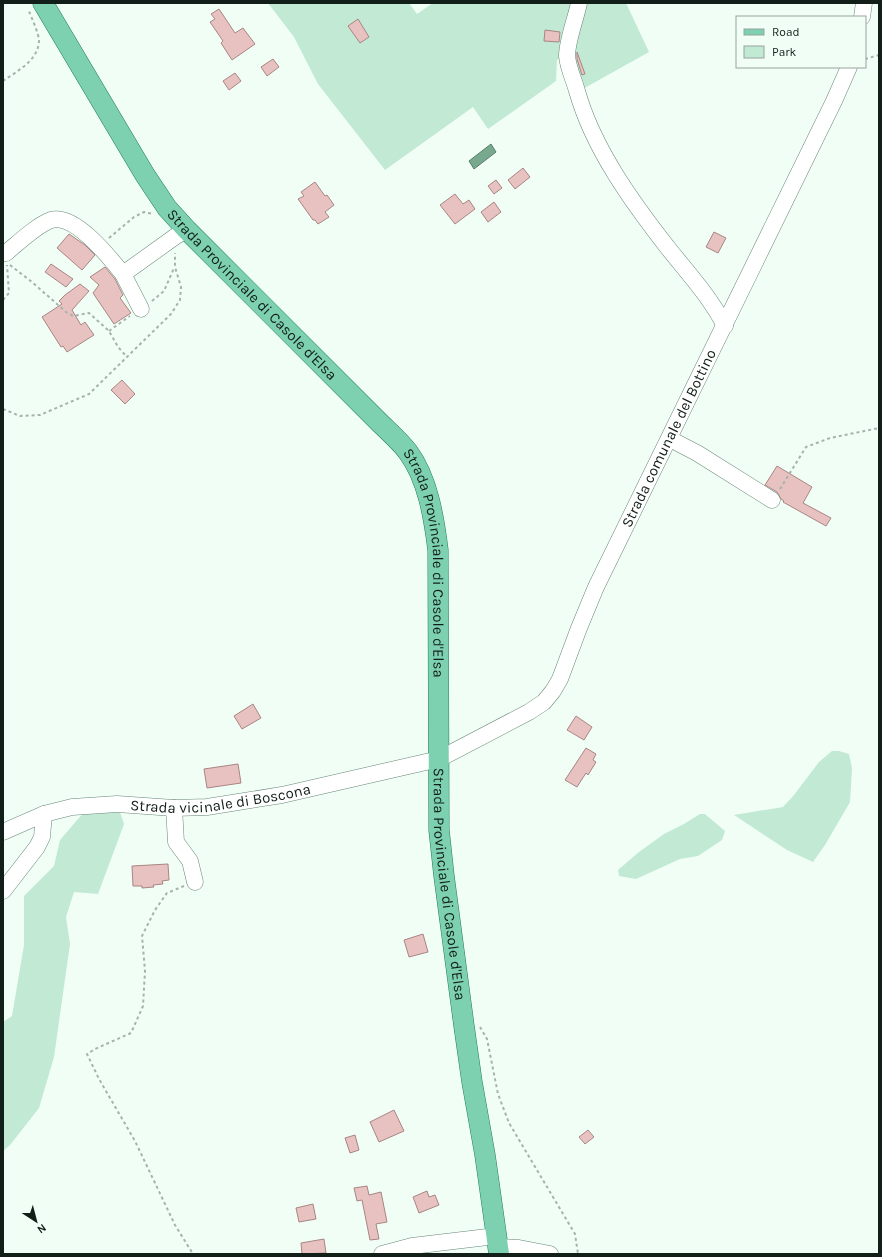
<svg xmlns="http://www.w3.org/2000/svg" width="882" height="1257" viewBox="0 0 882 1257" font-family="Karla,sans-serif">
	<rect width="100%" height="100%" fill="#f0fef6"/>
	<path fill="#c1e9d3" d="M268,3H409L417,14L433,3H575L564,57L557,60L556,81L488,129L473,107L385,170L318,84L294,37Z
		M583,3H626L649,52L581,90L572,68Z
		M832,751H839L849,754L852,768L850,802L825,845L813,862L787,850L734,815L783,807L794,795L819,762Z
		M117,804L124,824L98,894L74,892L66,917L70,944L54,1057L39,1108L10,1145L3,1151V1022L12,1016L24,945V896L54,866L60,840L90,805Z
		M700,814H705L725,831L722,840L698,856L680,859L636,879L619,876L618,870L639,852L664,834L684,824Z"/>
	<path fill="#78a88e" stroke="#597f6b" d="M491,144L496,152L474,169L469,161Z"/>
	<path fill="#e8c2c0" stroke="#a88583" d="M219,9L235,33L243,28L255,44L232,60L221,43L223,41L210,22L215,19L211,14Z
		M358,19L369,37L360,43L348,26Z
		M545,30L560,32L559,42L544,41Z
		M577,52L585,74L582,75L577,59Z
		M273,59L279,67L267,76L261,67Z
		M235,73L241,81L229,90L223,81Z
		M523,168L530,177L515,189L508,180Z
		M496,180L502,188L494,194L488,186Z
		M315,182L325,196L327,195L334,205L325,212L329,217L318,224L315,220H313L298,199L304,196L301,192Z
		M455,194L463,204L469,200L475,209L455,224L440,205Z
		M494,202L501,212L488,222L481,212Z
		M714,232L726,238L718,253L706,247Z
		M69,234L85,245L95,255L82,270L57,248Z
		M51,264L73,279L66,287L45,272Z
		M105,267L115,279L123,295L120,298L131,313L114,324L93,293L99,285L90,277Z
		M80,284L89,291L72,310L81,325L85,322L94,335L67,352L63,346L61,347L42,317L62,304L59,301L65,295Z
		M122,380L135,394L125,404L111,390Z
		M777,466L812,487L803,503L831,518L826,526L783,502L784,501L781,499L777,492L765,485Z
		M253,704L261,718L242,729L234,716Z
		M576,716L592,727L584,740L567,730Z
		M586,748L596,754L593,760L596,762L588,775L586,773L577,787L565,780Z
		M238,764L241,783L207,788L204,769Z
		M168,864L169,880L162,881L163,884L153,885L154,887L142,888V886H133L132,866Z
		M423,934L428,952L409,957L404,940Z
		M394,1110L404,1131L379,1142L370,1122Z
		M588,1130L594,1137L585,1144L579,1137Z
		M355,1135L359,1150L350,1153L345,1138Z
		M367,1186L369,1195L381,1192L387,1222L376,1224L379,1239L370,1240L362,1200L357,1201L354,1188Z
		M427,1191L429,1197L435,1195L439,1205L419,1213L413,1197Z
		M313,1204L316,1219L299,1222L296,1208Z
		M324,1239L326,1253L302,1254L301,1243Z"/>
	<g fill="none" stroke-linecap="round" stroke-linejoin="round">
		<g stroke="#688776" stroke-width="17">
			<g id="minor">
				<path d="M579,3C576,18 567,41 567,56C568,68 574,80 577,91C593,148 632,202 668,248C688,273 710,297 725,326"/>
				<path d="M862,17L864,3"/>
				<path d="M3,253H6C18,243 37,225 51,220C75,213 110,258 123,274L176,236L187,230"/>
				<path d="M123,274L141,309"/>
				<path d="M670,439L697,453L772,500"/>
				<path d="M174,808L176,842L190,861L195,882"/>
				<path id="s1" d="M3,832L44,814L72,807L117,804L174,808L207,807L282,795L439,759L529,712L544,702L553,691L560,679L579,628L596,587L834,101L849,67"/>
				<path d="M3,891L37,847L42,837L44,814"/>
				<path d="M498,1247L519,1248L550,1254"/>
				<path d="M382,1254L412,1246L496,1236"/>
			</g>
		</g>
		<g stroke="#207f58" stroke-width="21">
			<g id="major">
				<path id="s2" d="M43,3L145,175L167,208L187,230L378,421C388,431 400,441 408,452C428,479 434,518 438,550L439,830L444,876L464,1026L472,1082L485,1155L499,1254"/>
			</g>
		</g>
		<path stroke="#a5b3ab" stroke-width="2" stroke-dasharray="3 3" stroke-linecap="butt" d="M865,59L879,55
			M3,81C17,71 38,61 39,41C39,34 32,19 29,11
			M109,238L134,217L144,212L153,214
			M10,265L32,282L66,312L73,316L89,313L109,331L118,347L126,356
			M3,300L9,293L7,265
			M152,301L164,291L174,268
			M109,331L130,316
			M3,409L20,416L40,415L89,394L171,314L180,300L181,287L175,267V253
			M780,489L806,447L830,438L879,428
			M184,886L167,893L155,910L142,936L145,971L143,1006L131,1033L95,1049L87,1054L99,1079L135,1141L175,1225L193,1254
			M480,1027L487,1039L498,1094L509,1123L575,1234L578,1254"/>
		<use href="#minor" stroke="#fff" stroke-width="16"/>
		<use href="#major" stroke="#7dd1b0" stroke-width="20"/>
	</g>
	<g text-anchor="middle" stroke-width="3" stroke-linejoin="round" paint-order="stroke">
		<g font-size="15" fill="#121e18" stroke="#f0fef6">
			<text dy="5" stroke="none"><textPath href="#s2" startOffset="361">Strada Provinciale di Casole d'Elsa</textPath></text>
			<text dy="5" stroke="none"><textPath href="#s1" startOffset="858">Strada comunale del Bottino</textPath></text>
			<text dy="5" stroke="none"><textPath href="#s2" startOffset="697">Strada Provinciale di Casole d'Elsa</textPath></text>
			<text dy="5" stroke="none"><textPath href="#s1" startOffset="223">Strada vicinale di Boscona</textPath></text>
			<text dy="5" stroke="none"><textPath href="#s2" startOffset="1021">Strada Provinciale di Casole d'Elsa</textPath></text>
		</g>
	</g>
	<rect width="882" height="1257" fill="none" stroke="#121e18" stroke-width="8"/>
	<rect x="736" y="16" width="130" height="52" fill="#f0fef6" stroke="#97a49d"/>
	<rect x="744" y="29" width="20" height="6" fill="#7dd1b0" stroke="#97a49d"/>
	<text x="772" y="36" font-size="12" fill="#121e18">Road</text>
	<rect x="744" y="46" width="20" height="12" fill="#c1e9d3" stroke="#97a49d"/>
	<text x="772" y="56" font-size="12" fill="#121e18">Park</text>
	<g transform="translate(36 1221) rotate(144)" stroke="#f0fef6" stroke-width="3" paint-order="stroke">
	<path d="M0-3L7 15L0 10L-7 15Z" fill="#121e18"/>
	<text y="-6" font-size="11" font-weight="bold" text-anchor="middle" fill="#121e18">N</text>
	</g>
</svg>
